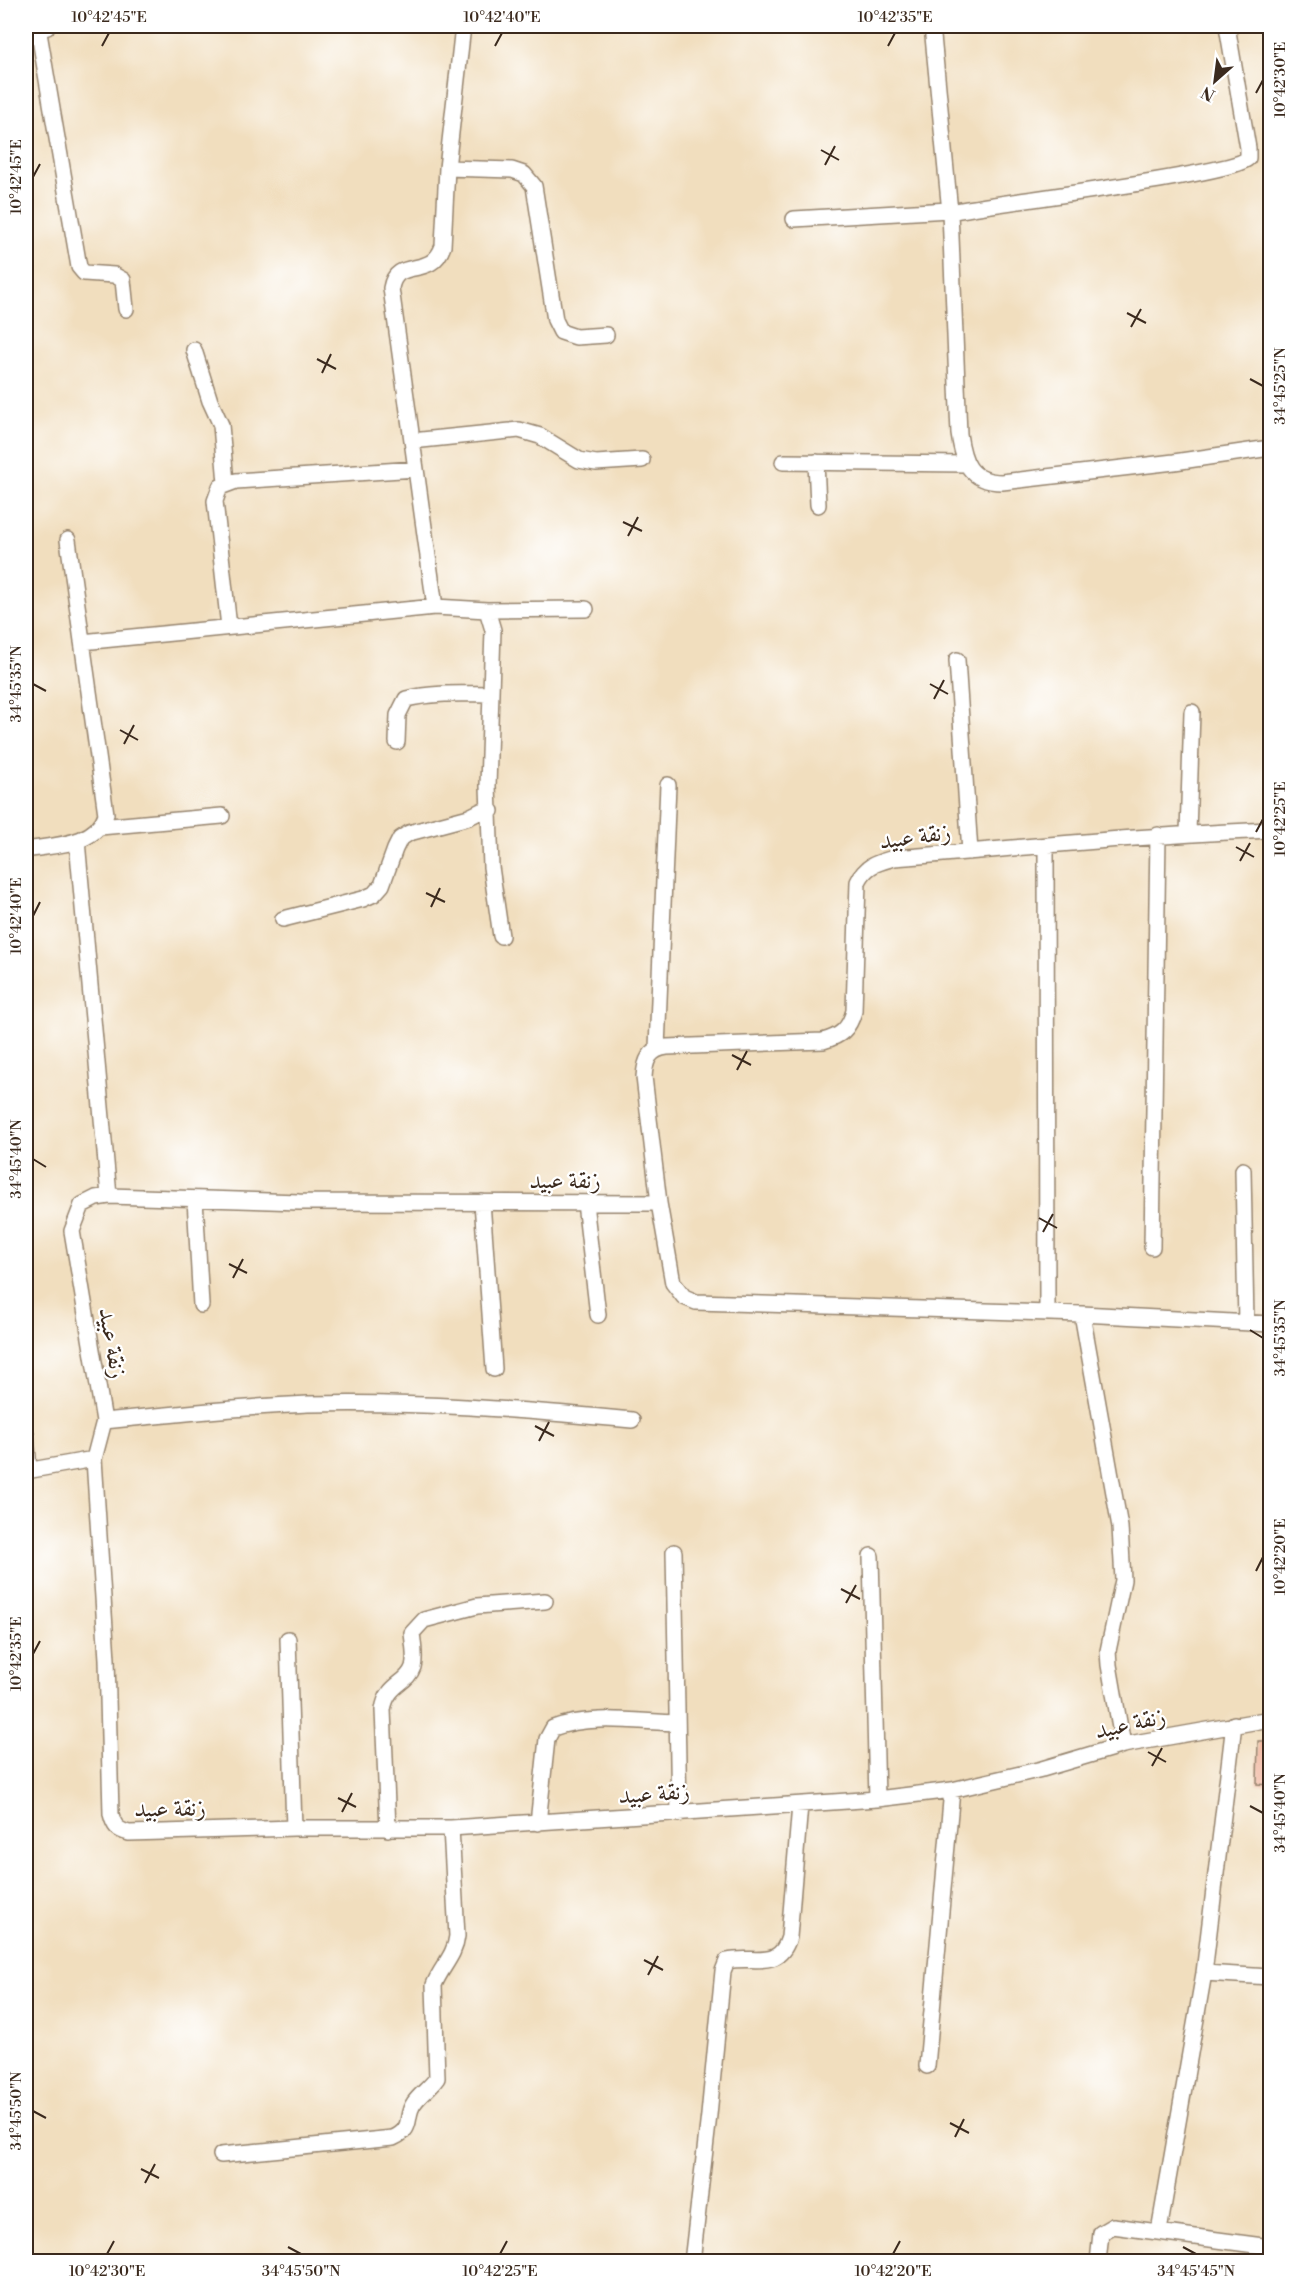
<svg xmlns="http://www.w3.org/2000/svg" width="1296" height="2287" viewBox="0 0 1296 2287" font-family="'Libre Bodoni',Amiri,serif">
	<rect width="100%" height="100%" fill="#fff"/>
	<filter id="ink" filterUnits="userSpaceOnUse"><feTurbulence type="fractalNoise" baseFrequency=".0167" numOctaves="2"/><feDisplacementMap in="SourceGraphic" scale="12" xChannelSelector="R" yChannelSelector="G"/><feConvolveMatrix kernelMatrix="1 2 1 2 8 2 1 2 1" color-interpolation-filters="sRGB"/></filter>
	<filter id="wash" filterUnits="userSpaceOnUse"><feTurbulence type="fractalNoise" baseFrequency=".008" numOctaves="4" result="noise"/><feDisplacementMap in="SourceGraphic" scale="24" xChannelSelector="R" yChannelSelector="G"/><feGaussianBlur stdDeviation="1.35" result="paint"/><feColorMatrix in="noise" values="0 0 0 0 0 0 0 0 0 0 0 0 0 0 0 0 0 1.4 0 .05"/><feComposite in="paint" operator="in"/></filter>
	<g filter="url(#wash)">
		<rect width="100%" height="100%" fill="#f1debe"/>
		<g id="blocks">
			<path fill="#eca284" d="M1258,1741H1270V1785L1257,1784Z"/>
		</g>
	</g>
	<g filter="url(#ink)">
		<use href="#blocks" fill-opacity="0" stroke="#96846e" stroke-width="1.5"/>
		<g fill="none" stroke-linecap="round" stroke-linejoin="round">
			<g stroke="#96846e" stroke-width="18">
				<path id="minor" d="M932,26L950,212L959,434C963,461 969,482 1002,482L1174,462L1270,448
					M38,27L79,267L84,273L114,275L123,280L126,309
					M447,168L512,170L524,174L534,186L555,320L561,332L576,337L606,335
					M950,212C991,203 1234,175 1248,158V148L1227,26
					M794,219L949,210
					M194,350L210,401L221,425L226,483
					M412,441L519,430L540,436L579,460L596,463L642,460
					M783,462L966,464
					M816,462L818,505
					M435,607L391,288C397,255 431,281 443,246L447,168L463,26
					M487,610L586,609
					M229,627L215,501L220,487L236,481L416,469
					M82,642L435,607L487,610L493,630L488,786L491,867L501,936
					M957,660L970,852
					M397,742L398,715L406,699C434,692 463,694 491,694
					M100,827L222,816
					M1270,830C1145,835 1020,848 894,858C877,863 866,865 858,882L854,1011C849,1029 841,1036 823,1041L667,1047C649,1049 645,1061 644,1077L659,1203L299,1202L109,1196L96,1198L82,1205L72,1231L104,1421L94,1459L107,1659L111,1814C114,1826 117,1830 129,1833L294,1828H451L877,1799L952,1790L1042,1769L1123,1745L1270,1719
					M1188,833L1192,712
					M77,841L109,1196
					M1046,846L1047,1313
					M26,850C53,845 96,846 106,814L68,540
					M283,919L363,899L374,894L382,885L395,849L400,839L409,833L469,817L481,811H491
					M657,1048L668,785
					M1243,1170L1246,1323
					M195,1199L201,1305
					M482,1202L494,1369
					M585,1203L598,1315
					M659,1203L673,1283L684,1297L696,1302L1082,1314L1270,1324
					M1152,1247L1158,835
					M1082,1314L1120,1527L1123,1580L1108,1651L1109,1665L1123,1745
					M104,1421C172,1414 240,1407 308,1404C416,1401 524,1410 632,1420
					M26,1434L29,1470
					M26,1471L94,1459
					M674,1552L679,1814
					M871,1556L877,1799
					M288,1639L294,1828
					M538,1823L547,1739L553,1728C591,1714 638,1722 677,1723
					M388,1829L383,1710C387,1683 407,1685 413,1667C416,1657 413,1643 412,1633L424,1620L477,1606L545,1601
					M1204,1973L1270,1977
					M927,2066L952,1790
					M221,2155L393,2138C415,2128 404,2117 414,2103C420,2094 429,2089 437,2078L434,1985C441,1967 455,1956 457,1936L451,1828
					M1159,2231L1204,1973L1234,1724
					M692,2262L709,2115L723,1971L727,1961C754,1955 779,1971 789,1937L800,1805
					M1098,2262L1101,2233L1113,2226L1270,2247"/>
			</g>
			<g stroke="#96846e" stroke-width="21">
				<path id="tertiary" d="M26,28L46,26"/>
			</g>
			<use href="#minor" stroke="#fff" stroke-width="15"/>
			<use href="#tertiary" stroke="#fff" stroke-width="18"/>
		</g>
	</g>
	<path fill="none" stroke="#3b2a1e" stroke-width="2" d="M102,46L109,33M495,46L502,33M888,46L895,33M1256,93L1263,80M821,150L839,160M825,165L835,146M33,177L40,164M1127,313L1146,323M1131,327L1141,309M317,359L336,369M322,373L331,354M1250,379L1263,386M623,522L642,531M628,536L638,517M33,684L46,691M930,684L948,694M934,699L944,680M120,730L138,740M124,744L134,725M1256,832L1263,819M1236,847L1254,857M1240,861L1250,843M426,893L445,902M431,907L440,888M33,916L40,902M732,1055L751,1065M737,1070L747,1051M33,1159L46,1167M1039,1218L1057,1228M1043,1232L1053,1214M229,1264L247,1273M233,1278L243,1259M1250,1330L1263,1338M535,1426L554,1436M539,1441L549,1422M1256,1571L1263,1557M841,1589L860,1599M846,1603L856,1585M33,1654L40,1641M1148,1752L1166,1762M1152,1766L1162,1748M338,1798L356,1807M1250,1806L1263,1813M342,1812L352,1793M644,1960L663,1970M648,1975L658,1956M33,2111L46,2118M950,2123L969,2133M955,2137L964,2119M141,2169L159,2178M145,2183L155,2164M288,2247L301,2254M1183,2247L1196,2254M107,2254L114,2241M500,2254L507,2241M893,2254L900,2241"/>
	<g text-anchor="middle" stroke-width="4.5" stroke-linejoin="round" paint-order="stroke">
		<g font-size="24" fill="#3b2a1e" stroke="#fff">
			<text transform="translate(915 836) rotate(-8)" y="8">زنقة عبيد</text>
			<text x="565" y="1188">زنقة عبيد</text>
			<text transform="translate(113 1343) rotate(80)" y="8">زنقة عبيد</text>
			<text transform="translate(1130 1723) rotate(-13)" y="8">زنقة عبيد</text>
			<text transform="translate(654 1793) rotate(-4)" y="8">زنقة عبيد</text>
			<text transform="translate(170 1808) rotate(-1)" y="8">زنقة عبيد</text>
		</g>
	</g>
	<rect width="1296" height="2287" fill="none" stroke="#fff" stroke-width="66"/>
	<g transform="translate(1215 81) rotate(208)" stroke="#ffffff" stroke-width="4.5" paint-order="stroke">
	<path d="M0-4.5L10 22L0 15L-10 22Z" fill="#3b2a1e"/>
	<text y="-9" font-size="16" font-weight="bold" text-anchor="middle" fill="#3b2a1e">N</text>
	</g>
	<rect x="33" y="33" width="1230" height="2221" fill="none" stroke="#3b2a1e" stroke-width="2"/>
	<g font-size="15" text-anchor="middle" fill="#3b2a1e">
		<text x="109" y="22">10°42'45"E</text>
		<text x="502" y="22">10°42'40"E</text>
		<text x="895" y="22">10°42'35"E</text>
		<text transform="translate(1280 80) rotate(-90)" y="5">10°42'30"E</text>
		<text transform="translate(16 177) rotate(-90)" y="5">10°42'45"E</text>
		<text transform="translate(1280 386) rotate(-90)" y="5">34°45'25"N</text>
		<text transform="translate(16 684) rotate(-90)" y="5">34°45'35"N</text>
		<text transform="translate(1280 819) rotate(-90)" y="5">10°42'25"E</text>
		<text transform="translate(16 916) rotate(-90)" y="5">10°42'40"E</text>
		<text transform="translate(16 1159) rotate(-90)" y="5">34°45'40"N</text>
		<text transform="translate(1280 1338) rotate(-90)" y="5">34°45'35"N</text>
		<text transform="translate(1280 1557) rotate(-90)" y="5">10°42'20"E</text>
		<text transform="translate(16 1654) rotate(-90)" y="5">10°42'35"E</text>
		<text transform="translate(1280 1813) rotate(-90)" y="5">34°45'40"N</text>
		<text transform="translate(16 2111) rotate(-90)" y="5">34°45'50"N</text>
		<text x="107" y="2276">10°42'30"E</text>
		<text x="301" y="2276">34°45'50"N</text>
		<text x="500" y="2276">10°42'25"E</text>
		<text x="893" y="2276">10°42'20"E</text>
		<text x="1196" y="2276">34°45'45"N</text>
	</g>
</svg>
